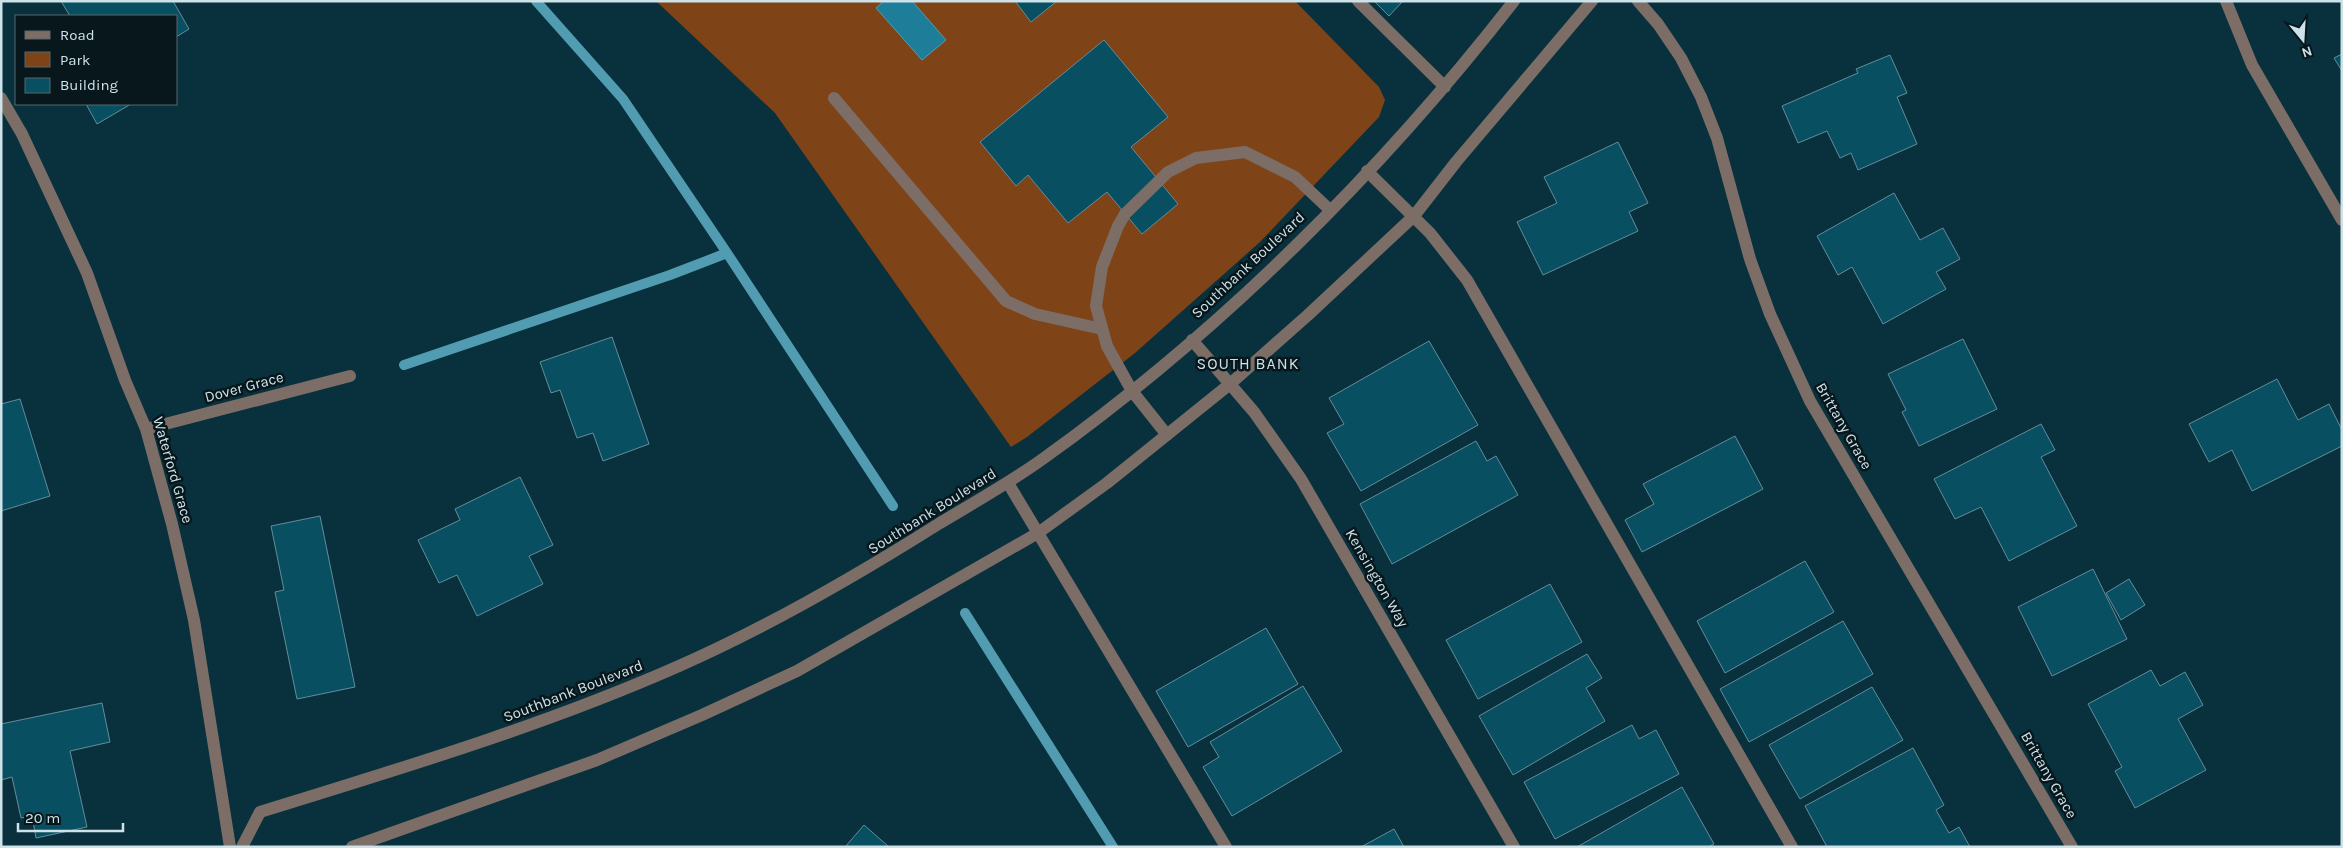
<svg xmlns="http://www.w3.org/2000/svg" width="2343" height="848" viewBox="0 0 2343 848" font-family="Karla,sans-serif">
	<rect width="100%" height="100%" fill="#09313d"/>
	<path fill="#7f4318" d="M656,1H1295L1379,87L1385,100L1379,117L1260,242L1135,353L1027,437L1011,447L775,113Z"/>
	<path fill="#1e7e99" stroke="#529cb1" d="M884,1H912L946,40L922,60L876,8Z"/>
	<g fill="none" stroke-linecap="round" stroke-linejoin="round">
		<path stroke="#529cb1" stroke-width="10" d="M536,1L623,99L727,253L893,506
			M404,365L670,275L727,253
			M965,613L1113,847"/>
	</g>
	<path fill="#084f61" stroke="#658c9a" d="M61,1H173L189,29L176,37V16H70Z
		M1015,1H1057L1031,22Z
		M1374,1H1403L1389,16Z
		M1104,40L1168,117L1131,147L1178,204L1142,234L1107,192L1068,223L1028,175L1016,186L980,142Z
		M2342,54V71L2334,58Z
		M1890,55L1907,93L1897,97L1917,144L1858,170L1851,153L1840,158L1827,131L1798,143L1782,106L1858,73L1856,69Z
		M86,104H131L97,124Z
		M1618,142L1648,203L1629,212L1638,231L1543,275L1517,222L1557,203L1544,177Z
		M1894,193L1920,240L1943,228L1960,259L1936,272L1946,289L1883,324L1852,267L1838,275L1817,236Z
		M612,337L649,444L603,461L593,433L577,438L560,390L551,393L540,362Z
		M1963,339L1997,409L1919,446L1902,412L1906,410L1888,374Z
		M1429,341L1478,425L1361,491L1327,433L1344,424L1329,398Z
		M2277,379L2298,420L2329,404L2342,430V446L2252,491L2232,450L2209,462L2189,424Z
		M20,399L50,496L1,511V404Z
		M2041,424L2055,450L2041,457L2077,526L2009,561L1981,507L1955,519L1934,479Z
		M1735,436L1763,489L1642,552L1625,520L1654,504L1643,484Z
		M1476,441L1487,461L1496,456L1518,495L1392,564L1360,504Z
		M520,477L553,545L529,556L543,584L477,616L457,575L439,583L418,540L460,520L455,509Z
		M320,516L355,687L297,699L275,592L284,590L271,526Z
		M1805,561L1834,612L1725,673L1697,621Z
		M2093,569L2127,639L2052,676L2018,607Z
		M2129,579L2145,605L2121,620L2106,593Z
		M1550,584L1582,642L1478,699L1446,640Z
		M1843,621L1873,674L1749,742L1720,689Z
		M1266,628L1298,684L1188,747L1156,691Z
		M1587,654L1602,678L1586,688L1605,721L1513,775L1479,716Z
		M2151,670L2160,686L2185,672L2203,705L2178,719L2206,770L2135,808L2115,771L2122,767L2088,704Z
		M1303,686L1342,751L1232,816L1203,767L1219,757L1210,742Z
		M1872,687L1903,740L1800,799L1769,745Z
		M102,703L110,742L70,751L87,827L36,838L32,816L21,818L12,777L1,780V724Z
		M1632,725L1639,739L1656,730L1679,774L1555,839L1524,782Z
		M1913,748L1944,805L1936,810L1949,833L1959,827L1970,847H1827L1805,806Z
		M1682,787L1714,844L1708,847H1577Z
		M864,825L889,847H845Z
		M1394,829L1404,847H1361Z"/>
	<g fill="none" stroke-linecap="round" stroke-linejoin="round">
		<path stroke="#7c6e66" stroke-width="12" d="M1358,1L1445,87
			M1638,1L1658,24L1681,58L1701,97L1717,138L1750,259L1770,314L1810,401L2072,847
			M2226,1L2252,65L2342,220
			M1,98L22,134L87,273L125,380L146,429L172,524L194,620L230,847
			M834,98L1006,301L1035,314L1102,329
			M1367,171L1430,233L1467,280L1792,847
			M1192,340L1254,412L1301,479L1514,847
			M146,429L350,376
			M1167,435L1132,391L1107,346L1096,306L1102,267L1118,226L1125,214L1168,172L1196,158L1245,152L1295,177L1330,210
			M1008,483L1226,847
			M242,847L260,812C402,768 543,726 679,666C770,626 856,576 940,523C975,502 1011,482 1044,458C1221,331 1380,173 1514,1
			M352,847L597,760L702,715L797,671L1038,533L1107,483L1230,384L1308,315L1414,216L1456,162L1592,1"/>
	</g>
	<g text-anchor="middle" stroke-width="5" stroke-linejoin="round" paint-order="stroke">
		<g font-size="15" fill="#cde2e9" stroke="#07171c">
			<text transform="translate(1248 265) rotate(-43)" y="5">Southbank Boulevard</text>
			<text transform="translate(244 387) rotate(-15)" y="5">Dover Grace</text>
			<text transform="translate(1844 426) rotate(60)" y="5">Brittany Grace</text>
			<text transform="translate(173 470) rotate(74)" y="5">Waterford Grace</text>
			<text transform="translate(932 511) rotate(-32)" y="5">Southbank Boulevard</text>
			<text transform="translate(1377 578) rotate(60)" y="5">Kensington Way</text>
			<text transform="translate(573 691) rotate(-21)" y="5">Southbank Boulevard</text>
			<text transform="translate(2049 775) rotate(60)" y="5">Brittany Grace</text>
		</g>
		<g font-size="16" letter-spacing="1" fill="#cde2e9" stroke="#07171c">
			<text x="1248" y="369">SOUTH BANK</text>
		</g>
	</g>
	<rect width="2343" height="848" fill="none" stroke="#cde2e9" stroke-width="5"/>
	<rect x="15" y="15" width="162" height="90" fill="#07171c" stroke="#56686e"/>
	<rect x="25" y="31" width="25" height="8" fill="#7c6e66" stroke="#56686e"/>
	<text x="60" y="40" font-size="15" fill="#cde2e9">Road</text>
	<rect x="25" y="52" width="25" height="15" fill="#7f4318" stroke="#56686e"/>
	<text x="60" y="65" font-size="15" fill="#cde2e9">Park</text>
	<rect x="25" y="78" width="25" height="15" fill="#084f61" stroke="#56686e"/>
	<text x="60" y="90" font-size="15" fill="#cde2e9">Building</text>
	<g transform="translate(2303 40) rotate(162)" stroke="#07171c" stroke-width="4" paint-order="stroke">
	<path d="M0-4L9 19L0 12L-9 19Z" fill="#cde2e9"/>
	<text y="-8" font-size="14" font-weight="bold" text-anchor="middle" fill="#cde2e9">N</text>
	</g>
	<path d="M18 823v8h105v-8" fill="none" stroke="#cde2e9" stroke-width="2.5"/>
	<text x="25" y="823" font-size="15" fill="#cde2e9" stroke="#07171c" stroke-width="4" paint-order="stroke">20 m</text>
</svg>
